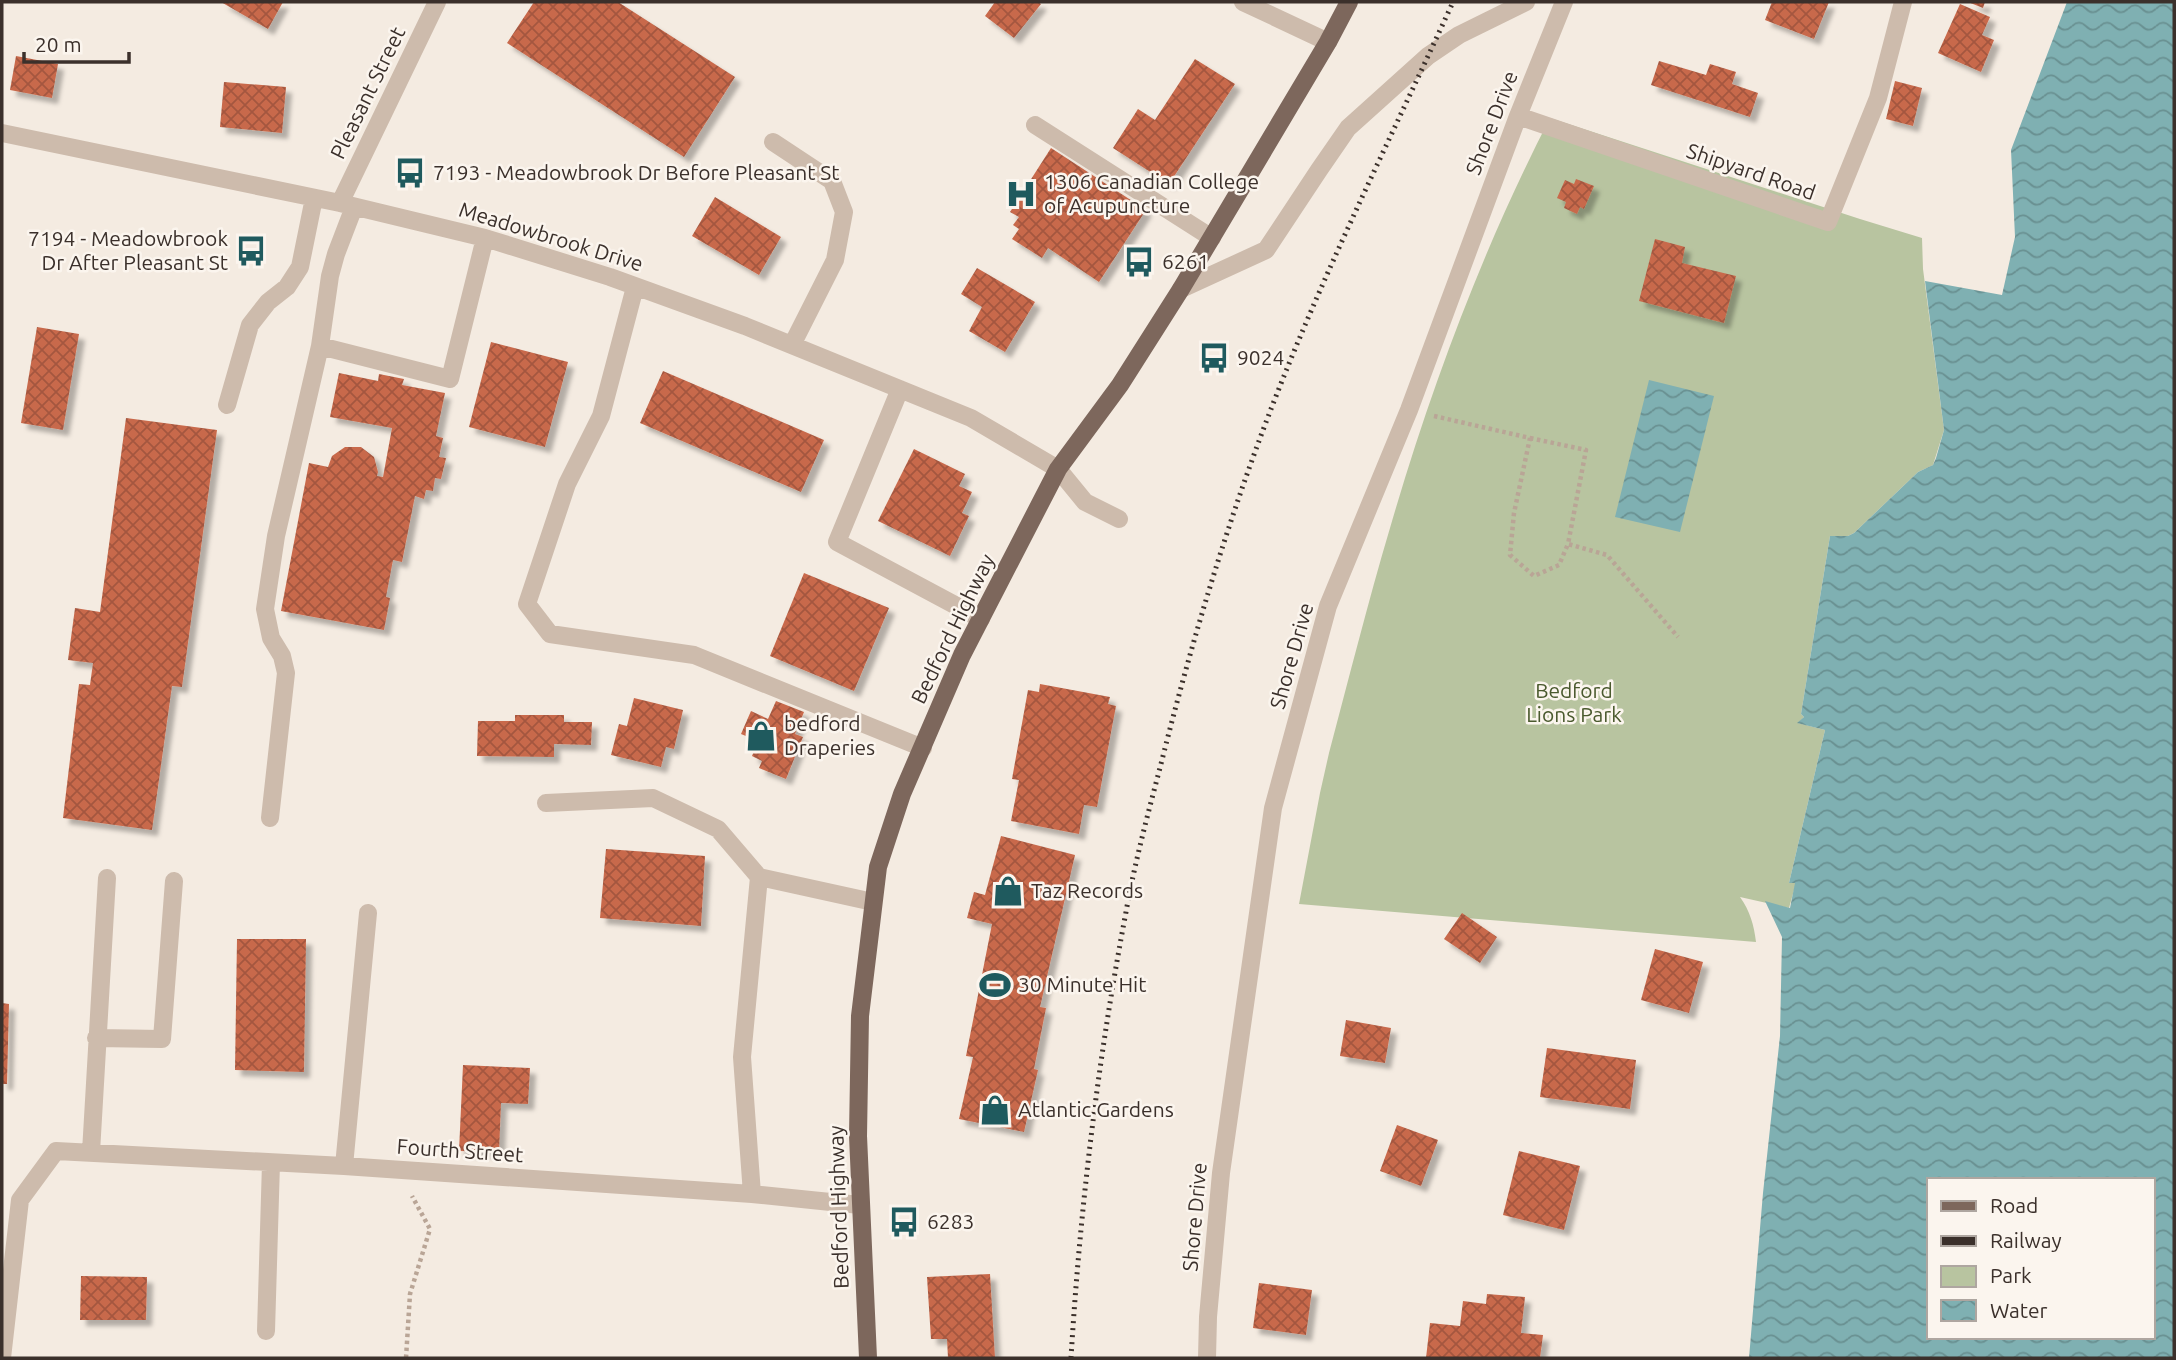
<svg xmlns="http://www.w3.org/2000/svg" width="2176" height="1360" viewBox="0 0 2176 1360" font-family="Ubuntu,sans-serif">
	<defs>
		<pattern id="water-waves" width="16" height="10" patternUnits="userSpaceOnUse" patternTransform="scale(1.75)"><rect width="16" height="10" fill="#7fb0b2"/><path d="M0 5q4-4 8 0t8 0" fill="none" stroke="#699091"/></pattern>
		<pattern id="building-cross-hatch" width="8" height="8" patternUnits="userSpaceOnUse" patternTransform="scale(1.75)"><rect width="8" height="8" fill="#c8694b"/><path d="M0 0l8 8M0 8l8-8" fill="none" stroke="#a4573f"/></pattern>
		<filter id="shadow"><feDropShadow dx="6" dy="6" stdDeviation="2" flood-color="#0004"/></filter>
	</defs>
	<rect width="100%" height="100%" fill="#f4ebe1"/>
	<path fill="#b8c4a0" d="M1550,118L1860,219L1922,238L1923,269L1944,430L1933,465L1918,472L1854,533L1848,536H1830L1801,714L1804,717L1798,723L1825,730L1789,883H1796L1789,908L1740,897C1750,911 1754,925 1756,942L1299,904L1320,793L1329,753C1349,678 1368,602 1390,528C1431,387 1483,248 1550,118Z"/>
	<path fill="url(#water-waves)" fill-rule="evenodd" d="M2067,2H2174V1358H1749L1763,1193L1780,1036L1782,937L1765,901L1790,908L1795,883H1789L1825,730L1797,723L1804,717L1801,714L1830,536H1848L1854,533L1918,472L1933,465L1936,458L1944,430L1925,281L2002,295L2015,237L2011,150ZM1929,1180H2153V1337H1929Z
		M1649,380L1714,396L1680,532L1615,517Z"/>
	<path fill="url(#building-cross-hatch)" filter="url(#shadow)" d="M221,2H283L268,29Z
		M534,2H618L735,77L684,157L507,43Z
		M995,2H1038L1041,4L1014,38L985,16Z
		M1772,2H1829L1814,39L1765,20Z
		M1968,2H1985L1983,8Z
		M1960,4L1990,17L1982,35L1994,40L1981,72L1938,53Z
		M16,56L58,64L52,98L10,90Z
		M1195,59L1235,84L1169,184L1113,148L1138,109L1155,120Z
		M1659,61L1706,75L1710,64L1736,72L1732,84L1758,93L1750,117L1651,85Z
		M1895,81L1922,88L1913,126L1886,119Z
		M224,82L286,87L282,133L220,127Z
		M1051,148L1146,210L1099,282L1048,248L1042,258L1012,239L1019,229L1013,225L1019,217L1010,212Z
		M1576,179L1594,186L1584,209L1580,207L1577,214L1564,208L1566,202L1557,198L1565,180L1574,184Z
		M715,197L781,237L759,275L692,236Z
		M1655,239L1685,247L1682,263L1736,276L1724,323L1639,301Z
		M977,268L1035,302L1005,352L969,331L982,307L961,294Z
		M37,327L79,334L63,430L21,423Z
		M491,342L568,362L545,447L469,427Z
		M663,371L824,440L801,492L640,423Z
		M339,373L378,381L379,374L404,379L402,385L445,393L436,436L443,438L439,457L446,458L441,479L435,478L433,491L426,490L424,499L415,496L402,562L393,560L386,597L390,598L384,630L281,611L309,463L328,467L332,456L345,447H361L374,457L378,472L377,476L383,477L392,428L330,417Z
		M126,418L217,430L182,687L172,686L152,830L63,818L79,684L90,685L93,663L68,660L75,608L100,612Z
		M914,449L965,474L959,486L972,492L962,513L969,516L950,556L878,521Z
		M804,573L889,608L854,691L770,656Z
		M1040,684L1110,697L1108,704L1116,706L1097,807L1084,805L1079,834L1011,821L1019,780L1012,779L1028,690L1039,692Z
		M634,698L683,710L674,749L666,747L661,767L611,755L619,724L627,726Z
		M776,701L804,712L795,734L803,737L786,779L759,768L762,761L752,756L758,741L741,734L751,711L768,719Z
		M515,715H564V722H592L591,745L554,744V757L477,756L478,721H515Z
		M1001,836L1075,855L1040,1007L1046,1008L1034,1069L1038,1070L1024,1132L959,1119L973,1057L966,1056L992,924L967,918L974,892L985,895Z
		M606,849L705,856L701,926L600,918Z
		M1462,913L1497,937L1480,963L1444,939Z
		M237,939H306L304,1072L235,1070Z
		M1655,949L1703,962L1689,1013L1641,1000Z
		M2,1003L9,1004L7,1084H2Z
		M1346,1020L1391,1028L1385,1063L1340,1056Z
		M1547,1048L1636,1060L1630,1109L1540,1097Z
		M463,1065L530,1068L528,1104L501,1103L499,1152L459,1151Z
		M1397,1125L1438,1140L1421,1186L1380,1171Z
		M1519,1151L1580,1166L1564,1230L1503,1215Z
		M990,1274L995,1358H948L947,1339H931L927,1277Z
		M81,1276L147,1277L146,1320H80Z
		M1259,1283L1312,1290L1306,1335L1253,1328Z
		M1487,1294L1525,1297L1521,1333L1543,1335L1540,1358H1426L1430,1323L1460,1326L1463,1301L1486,1304Z"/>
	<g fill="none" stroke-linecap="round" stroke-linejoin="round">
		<path stroke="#b9a596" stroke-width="4.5" stroke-dasharray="3.5 3.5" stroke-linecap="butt" d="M1434,416L1530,438L1514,513L1510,555L1534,576L1559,565L1568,544
			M1530,438L1586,450L1568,544L1607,555L1678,637
			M406,1358L410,1294L430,1229L412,1196"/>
		<path stroke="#cdbbac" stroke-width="18" d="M1243,2L1328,42
			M1518,116L1828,222L1878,98L1903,2
			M1035,125L1212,238
			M2,133L340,203L485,238L610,277L745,326L971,418L1058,469L1085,502L1119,519
			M773,142L832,181L844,212L835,260L792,345
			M340,203L437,2
			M635,287L601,416L567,484L527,604L550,634L694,655L923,748
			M1181,289L1266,250L1319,170L1348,128L1428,56L1459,35L1526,2
			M320,346L450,379L485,238
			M900,389L837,542L981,619
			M227,405L250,325L268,302L287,287L300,267L314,198
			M546,803L653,798L718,829L759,877
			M270,818L286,673L282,656L271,638L265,609L276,536L320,346L330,276L336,254L354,207
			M96,1038L162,1039L174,881
			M91,1152L107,878
			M344,1166L368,913
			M752,1194L742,1057L759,877L873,902
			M266,1331L271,1163
			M2,1358L20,1200L56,1151L344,1166L752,1194L860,1205
			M1207,1358L1208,1317L1221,1173L1273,808L1328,606L1409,410L1518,116L1564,2"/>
		<path stroke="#7d675c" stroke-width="18" d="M868,1358L858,1136L860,1016L878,867L902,794L962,655L1058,469L1120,385L1181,289L1328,42L1349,2"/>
		<path stroke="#3b302b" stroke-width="5" stroke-dasharray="2 5" stroke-linecap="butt" d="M1071,1358C1080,1209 1098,1059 1126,912C1135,861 1149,810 1162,760C1194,633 1232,507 1280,386C1332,255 1395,129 1453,2"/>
	</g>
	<defs>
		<g id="bus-bare" transform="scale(2.415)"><path d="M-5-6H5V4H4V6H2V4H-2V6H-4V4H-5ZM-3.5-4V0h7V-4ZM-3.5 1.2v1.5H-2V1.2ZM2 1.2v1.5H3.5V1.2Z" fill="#1f5a5e" stroke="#fbf5ee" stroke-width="2.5" paint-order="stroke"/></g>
		<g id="hospital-bare" transform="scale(2.415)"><path d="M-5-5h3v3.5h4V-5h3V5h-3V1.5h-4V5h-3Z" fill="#1f5a5e" stroke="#fbf5ee" stroke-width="2.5" paint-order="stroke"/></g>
		<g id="shop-bare" transform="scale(2.415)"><path d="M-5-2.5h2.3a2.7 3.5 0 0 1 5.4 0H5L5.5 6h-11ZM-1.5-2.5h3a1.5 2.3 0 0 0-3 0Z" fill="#1f5a5e" stroke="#fbf5ee" stroke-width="2.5" paint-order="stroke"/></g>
		<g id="stadium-bare" transform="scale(2.415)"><path d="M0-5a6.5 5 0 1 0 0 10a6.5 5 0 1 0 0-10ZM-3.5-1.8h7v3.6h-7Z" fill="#1f5a5e" stroke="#fbf5ee" stroke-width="2.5" paint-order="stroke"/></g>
	</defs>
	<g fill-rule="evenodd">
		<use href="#bus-bare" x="410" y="173"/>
		<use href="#hospital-bare" x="1021" y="194"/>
		<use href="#bus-bare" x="251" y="251"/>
		<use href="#bus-bare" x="1139" y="262"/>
		<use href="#bus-bare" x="1214" y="358"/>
		<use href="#shop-bare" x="761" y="736"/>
		<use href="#shop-bare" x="1008" y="891"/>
		<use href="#stadium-bare" x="995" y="985"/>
		<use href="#shop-bare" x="995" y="1110"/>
		<use href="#bus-bare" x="904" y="1222"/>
	</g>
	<g text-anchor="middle" stroke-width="5" stroke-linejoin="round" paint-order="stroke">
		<g font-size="21" fill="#3b302b" stroke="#fbf5ee">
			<text transform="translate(368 93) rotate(-64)" y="7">Pleasant Street</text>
			<text transform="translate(1492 123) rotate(-69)" y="7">Shore Drive</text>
			<text transform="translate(1751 172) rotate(19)" y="7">Shipyard Road</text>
			<text transform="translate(551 237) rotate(17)" y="7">Meadowbrook Drive</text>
			<text transform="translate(953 629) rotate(-64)" y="7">Bedford Highway</text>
			<text transform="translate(1292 656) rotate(-74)" y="7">Shore Drive</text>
			<text transform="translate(460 1151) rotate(4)" y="7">Fourth Street</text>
			<text transform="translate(839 1207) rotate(-92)" y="7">Bedford Highway</text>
			<text transform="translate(1195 1217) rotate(-85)" y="7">Shore Drive</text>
		</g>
		<g font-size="21" fill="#3b302b" stroke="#fbf5ee" text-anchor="start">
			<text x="433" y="180">7193 - Meadowbrook Dr Before Pleasant St</text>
			<text x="1044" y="189">1306 Canadian College<tspan x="1044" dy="24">of Acupuncture</tspan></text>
			<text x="228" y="246" text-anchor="end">7194 - Meadowbrook<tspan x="228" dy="24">Dr After Pleasant St</tspan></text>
			<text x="1162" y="269">6261</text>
			<text x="1237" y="365">9024</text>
			<text x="784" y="731">bedford<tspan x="784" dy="24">Draperies</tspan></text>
			<text x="1031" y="898">Taz Records</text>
			<text x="1018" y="992">30 Minute Hit</text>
			<text x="1018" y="1117">Atlantic Gardens</text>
			<text x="927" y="1229">6283</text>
		</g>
		<g font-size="21" fill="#4a5a2e" stroke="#fbf5ee">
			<text x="1574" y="698">Bedford<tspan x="1574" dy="24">Lions Park</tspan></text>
		</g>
	</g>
	<rect width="2176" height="1360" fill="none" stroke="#3b302b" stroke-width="7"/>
	<rect x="1927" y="1178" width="228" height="161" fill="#fbf5ee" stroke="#aea6a0" stroke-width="2"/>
	<rect x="1941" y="1201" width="35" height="10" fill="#7d675c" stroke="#aea6a0" stroke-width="2"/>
	<text x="1990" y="1213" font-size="21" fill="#3b302b">Road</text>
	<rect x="1941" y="1236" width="35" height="10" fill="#3b302b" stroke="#aea6a0" stroke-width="2"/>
	<text x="1990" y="1248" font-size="21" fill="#3b302b">Railway</text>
	<rect x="1941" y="1266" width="35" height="21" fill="#b8c4a0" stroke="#aea6a0" stroke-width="2"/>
	<text x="1990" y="1283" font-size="21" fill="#3b302b">Park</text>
	<rect x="1941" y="1300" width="35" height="21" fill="url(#water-waves)" stroke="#aea6a0" stroke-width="2"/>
	<text x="1990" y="1318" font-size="21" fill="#3b302b">Water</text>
	<path d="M24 52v10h105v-10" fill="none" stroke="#3b302b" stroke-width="3.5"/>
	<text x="35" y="52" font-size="21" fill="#3b302b" stroke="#fbf5ee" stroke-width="5" paint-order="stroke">20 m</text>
</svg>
